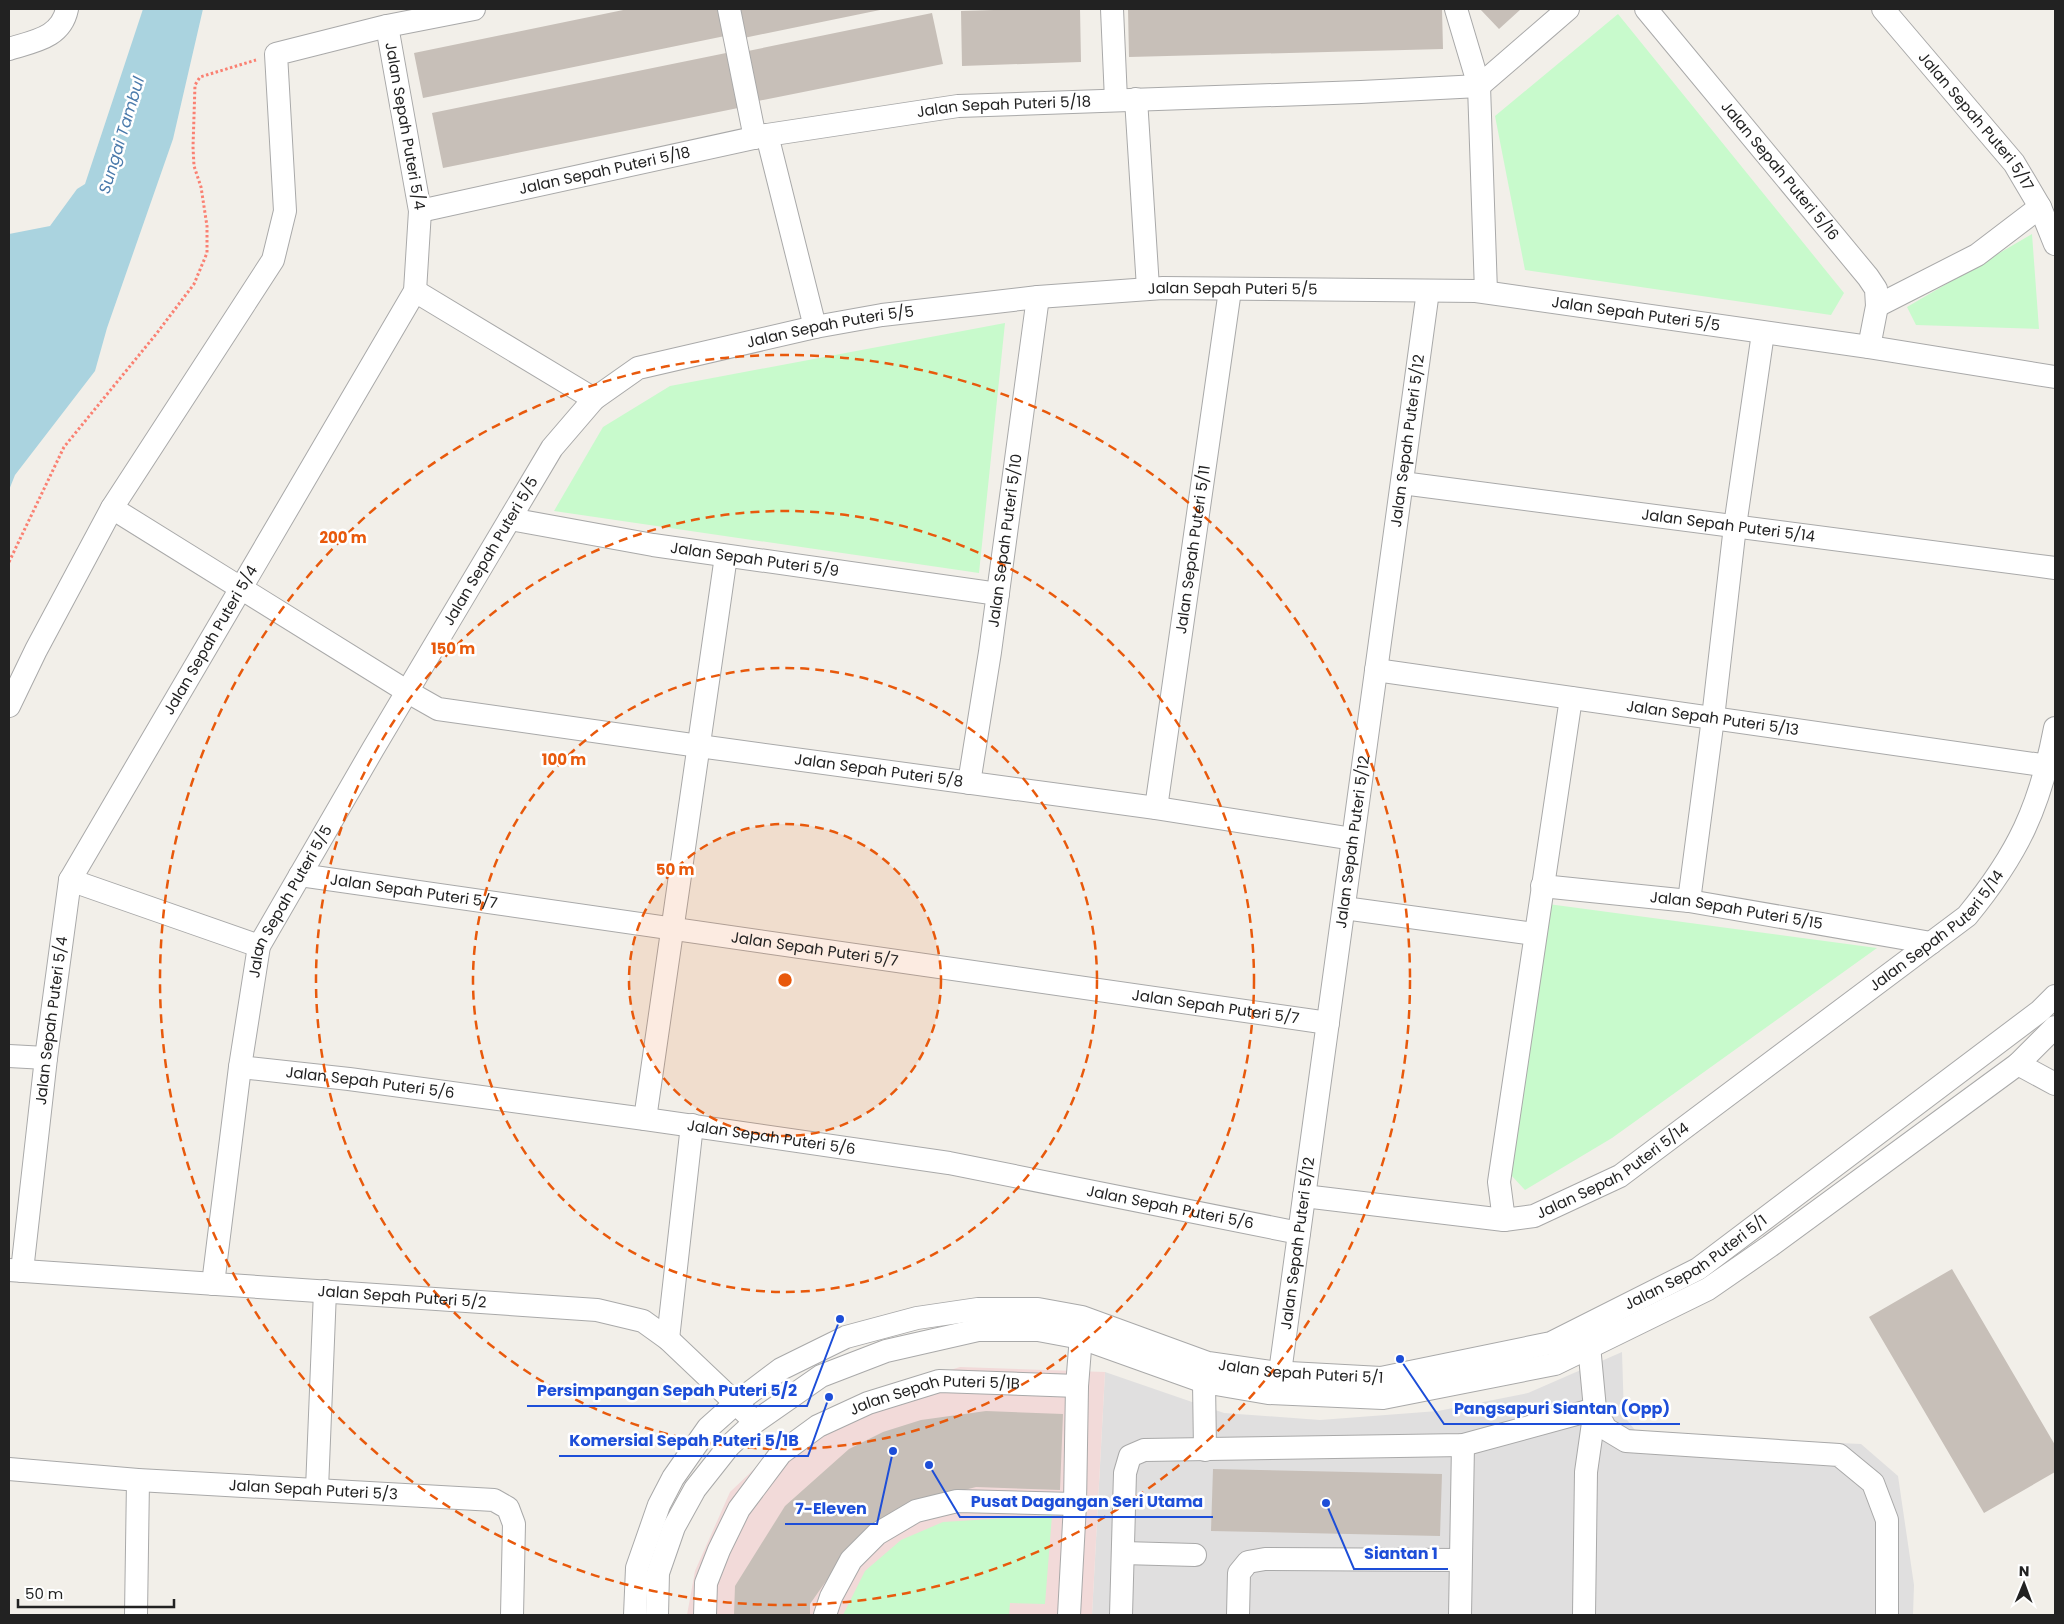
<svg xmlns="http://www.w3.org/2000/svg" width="2064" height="1624" viewBox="0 0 2064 1624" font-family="Poppins,sans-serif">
	<rect width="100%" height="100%" fill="#f2efe9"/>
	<path fill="#e0dfdf" d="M1622,1352L1624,1416L1638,1434L1861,1444L1898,1476L1914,1585L1913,1615H1092L1105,1372L1224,1413L1320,1420L1438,1411L1528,1393Z"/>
	<path fill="#f2dad9" d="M960,1367L1105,1372L1092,1615H687L695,1571L730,1492L787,1438L856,1399Z"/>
	<path fill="#c8facc" d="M1618,14L1844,293L1831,315L1525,270L1495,116Z
		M2032,234L2039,329L1916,325L1907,307Z
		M1005,323L979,573L554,511L603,427L670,386Z
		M1548,904L1877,948L1612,1138L1525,1190L1510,1174Z
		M1052,1515L1045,1604L1010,1603L1009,1615H843L865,1571L901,1540L943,1522Z"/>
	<path fill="#aad3df" d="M143,9H203L173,139L107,328L95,371L15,475L9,490V234L50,226L77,189L85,184Z"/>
	<path fill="#c7bfb8" d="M628,9H720L725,36L423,98L414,53Z
		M733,9H880V10L739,39Z
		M1025,9H1080L1081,62L962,66L961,11Z
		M1128,9H1442L1443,49L1129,57Z
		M1480,9H1521L1499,29Z
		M932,13L943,64L753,102L743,52Z
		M731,52L743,107L443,168L432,113Z
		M1952,1269L2055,1445V1472L1984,1513L1869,1317Z
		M986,1411L1063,1414L1060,1490L976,1487L937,1497L885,1516L852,1544L810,1604V1615H734L735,1586L785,1506L849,1449L883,1432L921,1420Z
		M1213,1469L1442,1474L1440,1536L1211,1531Z"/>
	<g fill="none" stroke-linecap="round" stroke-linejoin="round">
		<g stroke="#a9a9a9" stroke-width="24">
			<g id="minor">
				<path d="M729,9L755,138"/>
				<path d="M1112,9L1116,100"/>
				<path d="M1456,9L1479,86L1486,292"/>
				<path id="s1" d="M1646,9L1868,277L1876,289L1877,306L1869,347"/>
				<path id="s2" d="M1883,9L2014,163L2040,207L2055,244"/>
				<path d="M9,49C34,41 61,38 67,9"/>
				<path d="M1136,99L1148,288"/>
				<path d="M767,135L815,327"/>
				<path id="s3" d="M420,211L767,135L958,106L1361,92L1479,86L1568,9"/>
				<path d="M415,291L594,399"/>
				<path d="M1877,306L1977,255L2040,207"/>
				<path id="s4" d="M1402,483L2055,568"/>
				<path id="s5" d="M112,508L408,692L438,709L699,746L1156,808L1353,839"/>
				<path id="s6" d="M510,519L653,545L998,594"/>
				<path id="s7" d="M1376,670L2048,766"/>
				<path id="s8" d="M1571,698L1499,1182L1504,1220L1534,1216L1620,1176L1967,916C2018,854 2040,807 2055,728"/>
				<path d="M9,706L36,650L112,508L273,260L285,211L276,54L387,26L474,9"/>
				<path id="s9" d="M969,783L990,652L1038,297"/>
				<path id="s10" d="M1156,808L1230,290"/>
				<path id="s11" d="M300,875L1328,1023"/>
				<path d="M70,880L259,946"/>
				<path id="s12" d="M1542,886L1689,901L1931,943"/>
				<path d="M1689,901L1713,718L1735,526L1763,333"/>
				<path d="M1344,908L1535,934"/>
				<path d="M9,1056L46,1058"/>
				<path d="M2018,1064L2055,1084"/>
				<path id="s13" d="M240,1067L349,1079L645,1119L949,1163L1299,1233"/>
				<path d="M645,1119L726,556"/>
				<path d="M1304,1196L1504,1220"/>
				<path id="s14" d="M9,1270L597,1310L643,1321L668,1339L747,1414"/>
				<path id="s15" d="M22,1271L46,1058L70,880L415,291L420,211L387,26"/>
				<path id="s16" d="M213,1284L240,1067L259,946L373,749L552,448L594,399L638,368L815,327L882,315L1038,297L1163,288L1476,291L1869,347L2055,377"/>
				<path d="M1588,1335L1595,1409L1606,1429L1626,1441L1839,1455L1873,1483L1887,1520V1615"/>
				<path d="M668,1339L692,1125"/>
				<path d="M1204,1382L1205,1450"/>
				<path id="s17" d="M1278,1387L1428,291"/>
				<path id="s18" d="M9,1469L138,1480L494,1500L508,1508L514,1524L512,1615"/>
				<path d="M317,1489L325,1291"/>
				<path d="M1123,1553L1195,1555"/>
				<path d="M136,1615L138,1480"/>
				<path id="s19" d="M635,1615L637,1568L659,1505L673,1478L708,1428L736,1403L781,1369L846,1337L917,1318L978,1309H1038L1082,1317L1208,1363L1271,1372L1381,1378L1551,1343L1698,1269L2040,1011L2055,996"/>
				<path d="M657,1615L658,1573L674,1527L695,1489L729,1446L755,1422L821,1376L886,1351L978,1330H1038L1081,1338L1204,1382L1268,1393L1383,1398L1555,1364L1708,1289L1770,1246L2018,1064L2055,1027"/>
				<path id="s20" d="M705,1615L706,1583L719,1550L739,1509L781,1453L818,1426L868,1403L939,1381L1077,1386"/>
				<path d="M825,1615L831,1597L851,1560L877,1534L916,1511L957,1501L1075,1504"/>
				<path d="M1069,1615L1075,1504L1077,1386L1082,1324"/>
				<path d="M1121,1615L1125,1473L1130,1456L1144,1450L1463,1445L1595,1409L1586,1472L1584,1615"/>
				<path d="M1238,1615L1239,1573L1248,1562L1265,1559L1459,1560"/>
				<path d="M1460,1615L1463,1445"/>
			</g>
		</g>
		<path stroke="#fa8072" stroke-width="3" stroke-dasharray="2.5 2.5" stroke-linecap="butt" d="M9,562L64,447L157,333L194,284L207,253V226L201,187L194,166L193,147L195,85L200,77L256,60"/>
		<use href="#minor" stroke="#fff" stroke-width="22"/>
	</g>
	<circle cx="785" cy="980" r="156" fill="#e8590c" fill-opacity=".12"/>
	<g fill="none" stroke="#e8590c" stroke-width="2.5" stroke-dasharray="9 6">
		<circle cx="785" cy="980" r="156"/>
		<circle cx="785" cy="980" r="312"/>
		<circle cx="785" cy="980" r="469"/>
		<circle cx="785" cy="980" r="625"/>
	</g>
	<g text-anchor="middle" stroke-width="5" stroke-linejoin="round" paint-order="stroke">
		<g font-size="15" fill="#222" stroke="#fff">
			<text dy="5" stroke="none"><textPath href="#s3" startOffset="594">Jalan Sepah Puteri 5/18</textPath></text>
			<text dy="5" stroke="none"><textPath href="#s2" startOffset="146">Jalan Sepah Puteri 5/17</textPath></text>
			<text transform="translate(405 126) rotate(80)" y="5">Jalan Sepah Puteri 5/4</text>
			<text dy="5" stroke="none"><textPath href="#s3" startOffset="189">Jalan Sepah Puteri 5/18</textPath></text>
			<text dy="5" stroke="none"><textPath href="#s1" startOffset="210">Jalan Sepah Puteri 5/16</textPath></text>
			<text dy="5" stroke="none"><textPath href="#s16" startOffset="1639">Jalan Sepah Puteri 5/5</textPath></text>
			<text dy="5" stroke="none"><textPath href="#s16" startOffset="2044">Jalan Sepah Puteri 5/5</textPath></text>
			<text dy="5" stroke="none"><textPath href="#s16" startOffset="1234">Jalan Sepah Puteri 5/5</textPath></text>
			<text dy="5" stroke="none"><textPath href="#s17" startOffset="955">Jalan Sepah Puteri 5/12</textPath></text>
			<text dy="5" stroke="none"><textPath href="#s4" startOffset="329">Jalan Sepah Puteri 5/14</textPath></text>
			<text dy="5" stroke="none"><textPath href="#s9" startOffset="245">Jalan Sepah Puteri 5/10</textPath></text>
			<text dy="5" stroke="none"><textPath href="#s10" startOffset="261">Jalan Sepah Puteri 5/11</textPath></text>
			<text dy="5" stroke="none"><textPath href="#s16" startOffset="799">Jalan Sepah Puteri 5/5</textPath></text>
			<text dy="5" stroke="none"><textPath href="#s6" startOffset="248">Jalan Sepah Puteri 5/9</textPath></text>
			<text dy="5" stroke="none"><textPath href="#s15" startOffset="672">Jalan Sepah Puteri 5/4</textPath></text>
			<text dy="5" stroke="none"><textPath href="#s7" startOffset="340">Jalan Sepah Puteri 5/13</textPath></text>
			<text dy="5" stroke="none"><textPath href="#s5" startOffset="828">Jalan Sepah Puteri 5/8</textPath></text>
			<text dy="5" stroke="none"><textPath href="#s17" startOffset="550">Jalan Sepah Puteri 5/12</textPath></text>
			<text dy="5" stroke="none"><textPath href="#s11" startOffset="115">Jalan Sepah Puteri 5/7</textPath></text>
			<text dy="5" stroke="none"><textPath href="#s16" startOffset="394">Jalan Sepah Puteri 5/5</textPath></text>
			<text dy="5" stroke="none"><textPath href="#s12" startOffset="196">Jalan Sepah Puteri 5/15</textPath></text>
			<text dy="5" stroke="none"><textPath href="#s8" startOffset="1054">Jalan Sepah Puteri 5/14</textPath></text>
			<text dy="5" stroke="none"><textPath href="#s11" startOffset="520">Jalan Sepah Puteri 5/7</textPath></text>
			<text dy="5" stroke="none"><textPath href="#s11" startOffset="925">Jalan Sepah Puteri 5/7</textPath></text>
			<text dy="5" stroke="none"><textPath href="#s15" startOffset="252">Jalan Sepah Puteri 5/4</textPath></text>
			<text dy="5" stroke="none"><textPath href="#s13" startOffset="131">Jalan Sepah Puteri 5/6</textPath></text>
			<text dy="5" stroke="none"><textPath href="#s13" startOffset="536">Jalan Sepah Puteri 5/6</textPath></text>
			<text dy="5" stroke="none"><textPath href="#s8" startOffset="649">Jalan Sepah Puteri 5/14</textPath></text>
			<text dy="5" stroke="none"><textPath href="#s13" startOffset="941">Jalan Sepah Puteri 5/6</textPath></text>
			<text dy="5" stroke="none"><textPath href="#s17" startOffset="145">Jalan Sepah Puteri 5/12</textPath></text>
			<text dy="5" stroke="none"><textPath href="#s19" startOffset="1259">Jalan Sepah Puteri 5/1</textPath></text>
			<text dy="5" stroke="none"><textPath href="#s14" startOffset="394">Jalan Sepah Puteri 5/2</textPath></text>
			<text dy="5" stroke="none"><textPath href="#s19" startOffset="839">Jalan Sepah Puteri 5/1</textPath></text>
			<text dy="5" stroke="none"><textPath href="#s20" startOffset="352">Jalan Sepah Puteri 5/1B</textPath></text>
			<text dy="5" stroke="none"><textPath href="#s18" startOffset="305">Jalan Sepah Puteri 5/3</textPath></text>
		</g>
		<g font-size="16" font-style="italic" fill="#4a7aab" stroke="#fff">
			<text transform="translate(121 135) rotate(-73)" y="6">Sungai Tambul</text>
		</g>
	</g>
	<circle cx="785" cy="980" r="8" fill="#e8590c" stroke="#fff" stroke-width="2.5"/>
	<g font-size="15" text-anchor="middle" font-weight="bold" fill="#e8590c" stroke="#fff" stroke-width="5" stroke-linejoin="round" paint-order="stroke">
		<text x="343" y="543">200 m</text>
		<text x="453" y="654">150 m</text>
		<text x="564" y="765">100 m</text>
		<text x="675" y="875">50 m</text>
	</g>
	<path fill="none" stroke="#1d4ed8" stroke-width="2" d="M840 1319L807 1406H527M1400 1359L1444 1424H1680M829 1397L808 1456H559M929 1465L960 1517H1213M893 1451L877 1524H785M1326 1503L1354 1569H1448"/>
	<g fill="#1d4ed8" stroke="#fff" stroke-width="2">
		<circle cx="840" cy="1319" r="5"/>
		<circle cx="1400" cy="1359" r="5"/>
		<circle cx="829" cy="1397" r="5"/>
		<circle cx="929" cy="1465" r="5"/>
		<circle cx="893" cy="1451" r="5"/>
		<circle cx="1326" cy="1503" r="5"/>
	</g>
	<g font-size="16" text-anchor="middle" font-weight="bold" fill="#1d4ed8" stroke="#fff" stroke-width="5" stroke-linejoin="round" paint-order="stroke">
		<text x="667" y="1396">Persimpangan Sepah Puteri 5/2</text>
		<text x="1562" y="1414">Pangsapuri Siantan (Opp)</text>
		<text x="684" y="1446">Komersial Sepah Puteri 5/1B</text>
		<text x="1087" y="1507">Pusat Dagangan Seri Utama</text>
		<text x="831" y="1514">7-Eleven</text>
		<text x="1401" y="1559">Siantan 1</text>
	</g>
	<rect width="2064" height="1624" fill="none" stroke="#222222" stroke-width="20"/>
	<g transform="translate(2024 1584) rotate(1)" stroke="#ffffff" stroke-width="4" paint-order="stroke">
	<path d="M0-4L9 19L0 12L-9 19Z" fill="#222222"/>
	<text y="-8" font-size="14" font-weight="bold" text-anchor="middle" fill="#222222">N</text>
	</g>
	<path d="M18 1599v8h156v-8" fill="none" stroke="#222222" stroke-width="2.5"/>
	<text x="25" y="1599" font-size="15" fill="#222222" stroke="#ffffff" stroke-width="4" paint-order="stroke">50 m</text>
</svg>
